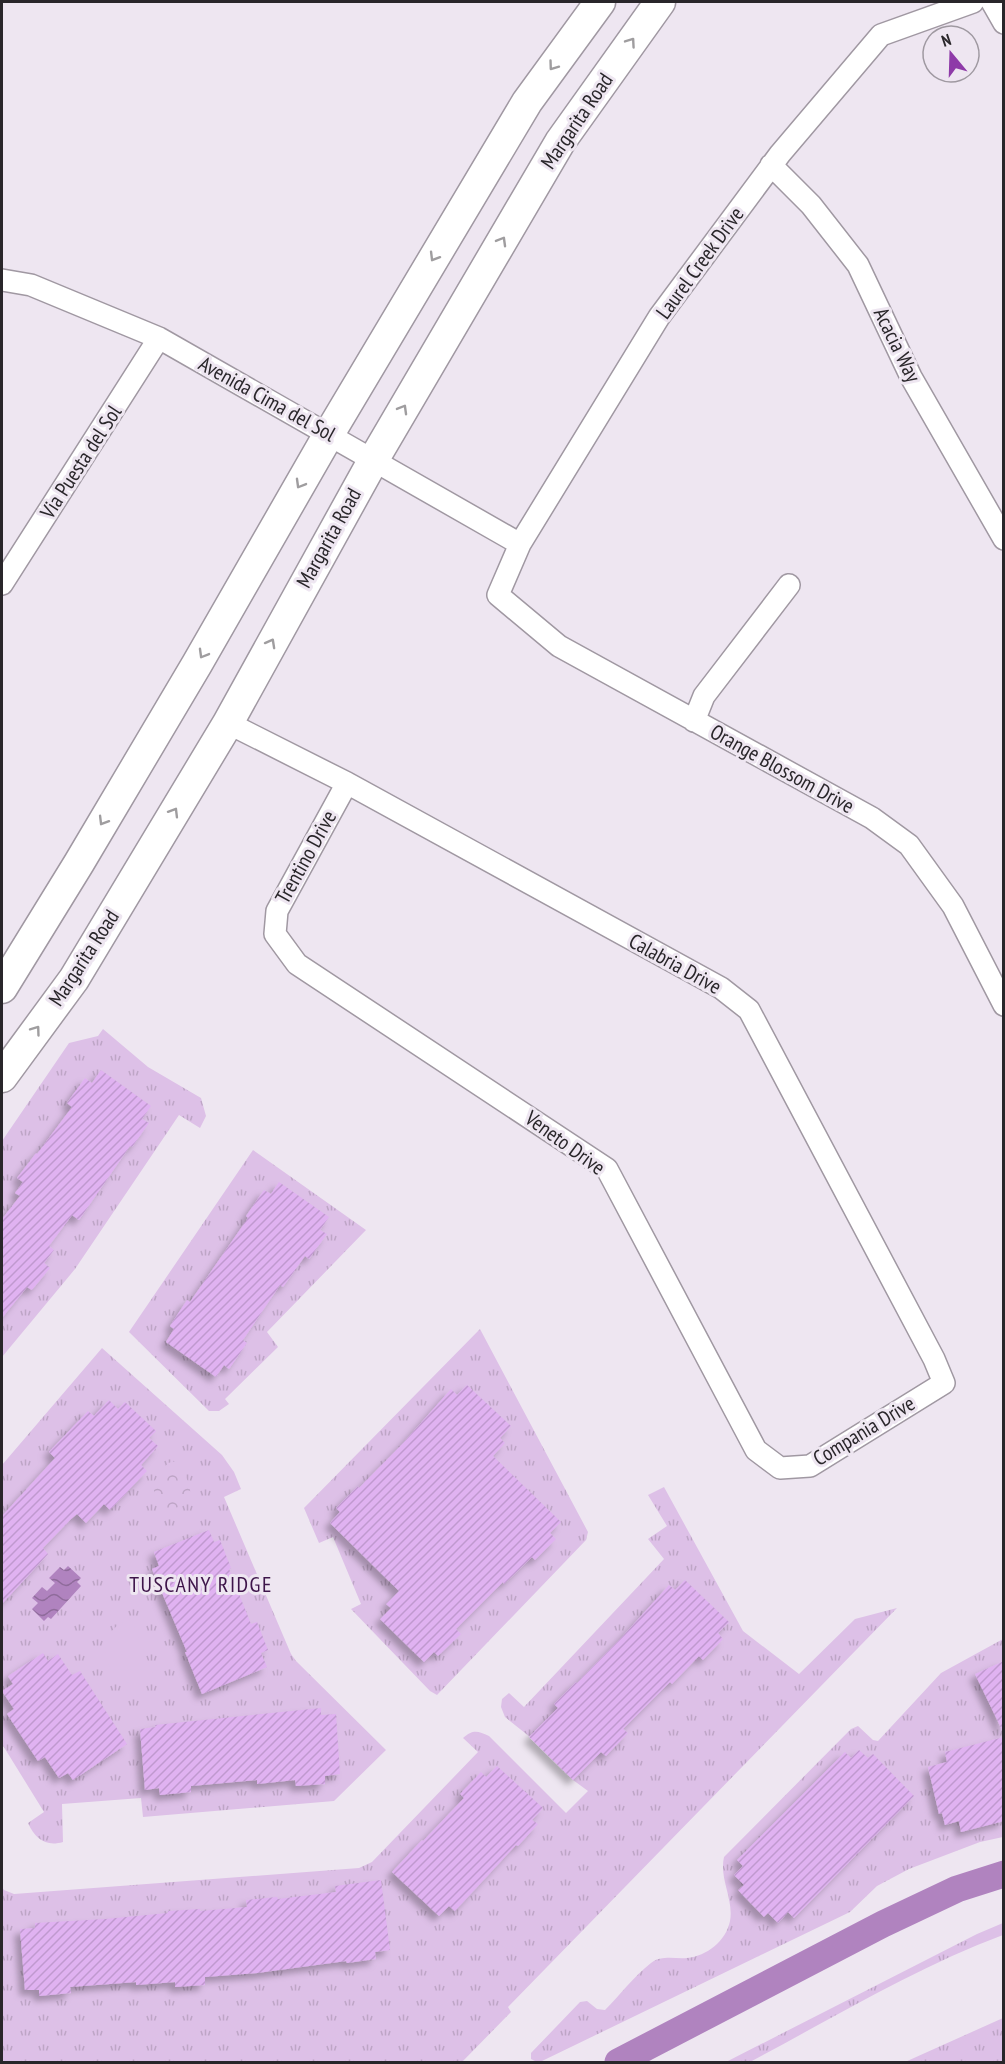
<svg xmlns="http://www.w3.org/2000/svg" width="1005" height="2064" viewBox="0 0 1005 2064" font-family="'PT Sans Narrow',sans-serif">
	<defs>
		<pattern id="grass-tufts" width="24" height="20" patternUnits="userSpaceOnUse" patternTransform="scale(1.5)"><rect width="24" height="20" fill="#ddc0e7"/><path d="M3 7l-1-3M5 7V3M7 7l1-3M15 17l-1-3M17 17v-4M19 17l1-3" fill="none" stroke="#bea5c6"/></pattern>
		<pattern id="wetland-marsh" width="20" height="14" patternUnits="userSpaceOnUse" patternTransform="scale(1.5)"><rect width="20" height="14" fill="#ddc0e7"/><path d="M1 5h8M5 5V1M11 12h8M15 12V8" fill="none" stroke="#bea5c6"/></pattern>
		<pattern id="park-crowns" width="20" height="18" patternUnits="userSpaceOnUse" patternTransform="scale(1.5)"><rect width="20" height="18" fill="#ddc0e7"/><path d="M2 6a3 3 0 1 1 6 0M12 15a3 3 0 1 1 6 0" fill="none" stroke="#bea5c6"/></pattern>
		<pattern id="water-waves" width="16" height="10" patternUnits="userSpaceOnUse" patternTransform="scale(1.5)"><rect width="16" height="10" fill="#b083bf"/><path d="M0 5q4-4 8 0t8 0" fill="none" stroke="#8f6b9b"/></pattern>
		<pattern id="building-hatch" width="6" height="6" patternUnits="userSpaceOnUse" patternTransform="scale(1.5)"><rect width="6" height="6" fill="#e0b2f1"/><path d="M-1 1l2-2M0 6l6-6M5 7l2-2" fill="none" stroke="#c099cf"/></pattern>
		<filter id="shadow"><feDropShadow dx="-5.5" dy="5.5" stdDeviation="3" flood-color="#0004"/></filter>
	</defs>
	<rect width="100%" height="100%" fill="#eee6f1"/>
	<path fill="url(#grass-tufts)" d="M103,1029L148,1067L201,1098L206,1116L200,1128L179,1115L75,1269L2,1357V1141L69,1043L98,1036Z
		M253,1150L366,1230L267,1332L278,1347L225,1399L229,1404L219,1411H209L129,1332Z
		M480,1329L588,1532L586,1540L437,1695L430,1691L351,1609L361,1604L333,1537L319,1543L304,1508Z
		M102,1348L222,1455L234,1472L241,1489L224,1497L291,1654L296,1661L386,1750L334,1801L143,1817L141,1798L62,1804L63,1842C46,1847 35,1839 28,1823L44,1812L2,1744V1465Z
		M664,1487L743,1631L799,1674L855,1619L897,1608L508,2007L511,2012L462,2062H2V1887L4,1890L14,1894L359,1868L372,1862L478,1752L463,1738C473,1729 478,1731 489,1736L566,1813L588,1791L573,1780L530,1737L505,1717L501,1707L502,1699L509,1693L524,1707L664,1559L648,1539L667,1526L648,1495Z
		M1003,1639V1837L980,1842L909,1869L877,1886L850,1912L542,2061H535L531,2059V2053L580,2002L587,2001L597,2009L605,2010C620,1995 634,1976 651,1963C661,1955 675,1959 687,1958C707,1956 726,1941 730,1921C734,1899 719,1879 724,1857L851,1729L858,1726L873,1740L878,1741L941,1673Z
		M1003,1923V1935C917,1967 831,2019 750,2062H726L977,1934Z
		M1003,2018V2062H905Z"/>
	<path fill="url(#wetland-marsh)" d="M1003,1868V1885C969,1891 938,1906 906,1921L637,2062H609L916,1902L985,1873Z"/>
	<path fill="url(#park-crowns)" d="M176,1461C184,1478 192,1478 190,1500C166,1517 156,1512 153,1483L168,1463Z"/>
	<path fill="#ddc0e7" d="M131,1618L156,1682C105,1697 85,1634 131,1618Z"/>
	<path fill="url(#water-waves)" d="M68,1566L81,1578L77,1582L81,1586L51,1619L48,1617L44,1621L32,1609L38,1603L32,1598L42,1587L47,1591L55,1583L49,1578L60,1567L64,1570Z"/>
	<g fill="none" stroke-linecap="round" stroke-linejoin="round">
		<path stroke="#b083bf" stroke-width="27" d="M618,2062L883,1924L957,1889L1004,1874"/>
	</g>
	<path fill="url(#building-hatch)" filter="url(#shadow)" d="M101,1070L151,1106L142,1119L149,1123L132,1147L130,1146L79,1220L72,1215L49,1246L54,1250L44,1263L50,1268L32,1290L27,1287L2,1318V1219L20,1196L15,1193L23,1182L17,1178L36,1153L37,1154L72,1107L67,1103L85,1078L92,1083Z
		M279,1182L329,1217L320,1230L327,1234L309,1259L305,1256L283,1287L280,1285L243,1340L247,1343L229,1369L224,1365L216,1377L166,1342L174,1329L170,1326L187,1300L190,1302L248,1218L246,1216L264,1190L271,1194Z
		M467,1385L511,1426L500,1438L505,1443L493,1456L561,1522L550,1533L556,1539L535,1560L532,1557L504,1584L503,1582L456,1629L461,1634L438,1656L434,1652L424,1662L380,1619L391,1608L386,1604L399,1591L330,1523L340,1512L336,1508L358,1486L359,1488L405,1441L451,1389L457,1395Z
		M109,1400L118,1409L125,1402L156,1431L149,1438L158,1446L141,1465L147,1471L110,1510L104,1504L86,1523L77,1514L71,1519L43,1548L48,1554L2,1604V1516L55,1458L49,1452L88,1411L94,1416Z
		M209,1530L214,1542L220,1540L231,1568L229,1569L251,1624L257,1622L268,1650L261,1653L267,1667L202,1694L185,1652H187L152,1569L159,1566L154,1552Z
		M685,1580L729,1622L718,1633L723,1639L703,1660L699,1656L672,1684L670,1682L623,1729L628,1733L606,1756L601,1752L573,1780L529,1737L558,1708L554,1704L576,1682L577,1683L623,1636L669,1585L675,1590Z
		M43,1653L48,1661L58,1654L72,1675L80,1671L127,1744L73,1780L68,1773L59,1778L45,1757L38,1761L7,1714L14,1709L2,1691L13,1684L8,1676Z
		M1004,1661V1734L975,1674Z
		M321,1708V1715L336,1714L340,1774L325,1776V1784L296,1786L295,1780L257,1784V1780L191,1786V1792L160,1795L159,1788L145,1790L140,1729L156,1727L155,1725Z
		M1004,1737V1821L961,1832L959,1821L945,1825L942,1813L939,1814L928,1767L947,1762L945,1752Z
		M859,1750L868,1758L873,1754L914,1796L794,1918L788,1912L778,1923L768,1913L764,1917L738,1890L744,1885L734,1875L743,1866L737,1860L845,1752L851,1758Z
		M497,1766L543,1808L532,1820L538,1824L518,1846L516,1845L455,1911L449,1906L439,1916L392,1872L422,1840L423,1841L464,1798L460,1794L481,1772L486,1777Z
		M381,1880L390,1950L375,1952L376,1959L347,1963L346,1961L257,1973L205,1977V1985L175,1987V1982L136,1985V1982L70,1987L71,1993L39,1996V1990H25L20,1929L35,1928V1923L105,1919L168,1913V1911L200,1909V1911L247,1907L246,1900L277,1897L278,1899L336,1892L335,1886Z"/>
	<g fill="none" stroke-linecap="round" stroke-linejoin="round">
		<g stroke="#a098a2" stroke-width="24">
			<path id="street" d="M973,2L881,35L780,154L659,317L520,544L498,595L559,646L872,818L909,845L953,906L1004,1005
				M992,2L1004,23
				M771,165L811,205L858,265L911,377L1004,539
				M2,280L31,285L159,338L520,544
				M2,584L159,338
				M694,721L704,696L789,585
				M228,723L347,783L721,988L749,1010L934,1359L944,1383L810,1466L780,1468L756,1450L607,1169L297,964L275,934L277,911L347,783"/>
		</g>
		<g stroke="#a098a2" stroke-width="33">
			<path id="secondary" d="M2,988L79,863L197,664L329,434L527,102L600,2
				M2,1077L74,979L228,723L374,459L560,142L660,2"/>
		</g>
		<use href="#street" stroke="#fff" stroke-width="21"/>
		<use href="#secondary" stroke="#fff" stroke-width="30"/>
	</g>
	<defs><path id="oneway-chevron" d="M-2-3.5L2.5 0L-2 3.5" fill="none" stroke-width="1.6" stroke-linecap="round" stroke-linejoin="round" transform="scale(1.5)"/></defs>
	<g stroke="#9f9d9f">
		<use href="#oneway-chevron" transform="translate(631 42) rotate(-55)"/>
		<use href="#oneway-chevron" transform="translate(553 66) rotate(126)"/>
		<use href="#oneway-chevron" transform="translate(502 241) rotate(-60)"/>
		<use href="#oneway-chevron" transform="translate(434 257) rotate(121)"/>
		<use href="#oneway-chevron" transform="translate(403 409) rotate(-60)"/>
		<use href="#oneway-chevron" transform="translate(300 484) rotate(120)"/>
		<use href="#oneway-chevron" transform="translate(271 643) rotate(-61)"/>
		<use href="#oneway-chevron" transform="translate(203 654) rotate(120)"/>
		<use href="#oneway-chevron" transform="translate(174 812) rotate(-59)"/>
		<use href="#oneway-chevron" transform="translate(103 821) rotate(121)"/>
		<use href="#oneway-chevron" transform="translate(36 1030) rotate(-54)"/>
	</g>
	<g text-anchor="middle" stroke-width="6" stroke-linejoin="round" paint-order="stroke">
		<g font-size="21" fill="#29262a" stroke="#eee6f1">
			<text transform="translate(577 121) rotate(-56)" y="7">Margarita Road</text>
			<text transform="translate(700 263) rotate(-54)" y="7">Laurel Creek Drive</text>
			<text transform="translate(897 345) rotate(64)" y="7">Acacia Way</text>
			<text transform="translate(267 399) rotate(29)" y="7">Avenida Cima del Sol</text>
			<text transform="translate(81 462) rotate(-57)" y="7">Via Puesta del Sol</text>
			<text transform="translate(329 538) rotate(-61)" y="7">Margarita Road</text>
			<text transform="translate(782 769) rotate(29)" y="7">Orange Blossom Drive</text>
			<text transform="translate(306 857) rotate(-61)" y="7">Trentino Drive</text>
			<text transform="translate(84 958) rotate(-57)" y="7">Margarita Road</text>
			<text transform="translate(675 964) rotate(29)" y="7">Calabria Drive</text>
			<text transform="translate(565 1143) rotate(36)" y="7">Veneto Drive</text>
			<text transform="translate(864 1431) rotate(-31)" y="7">Compania Drive</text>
		</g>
		<g font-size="22" letter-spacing="1.5" fill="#3e154a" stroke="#eee6f1">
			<text x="201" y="1592">TUSCANY RIDGE</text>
		</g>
	</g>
	<rect width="1005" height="2064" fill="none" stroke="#29262a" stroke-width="6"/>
	<g transform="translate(951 54) rotate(341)"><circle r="28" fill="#eee6f1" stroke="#9f99a1" stroke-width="1.5"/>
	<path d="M0-4.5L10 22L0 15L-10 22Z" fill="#8e3aa8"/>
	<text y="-9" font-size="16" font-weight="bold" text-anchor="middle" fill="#29262a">N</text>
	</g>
</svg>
